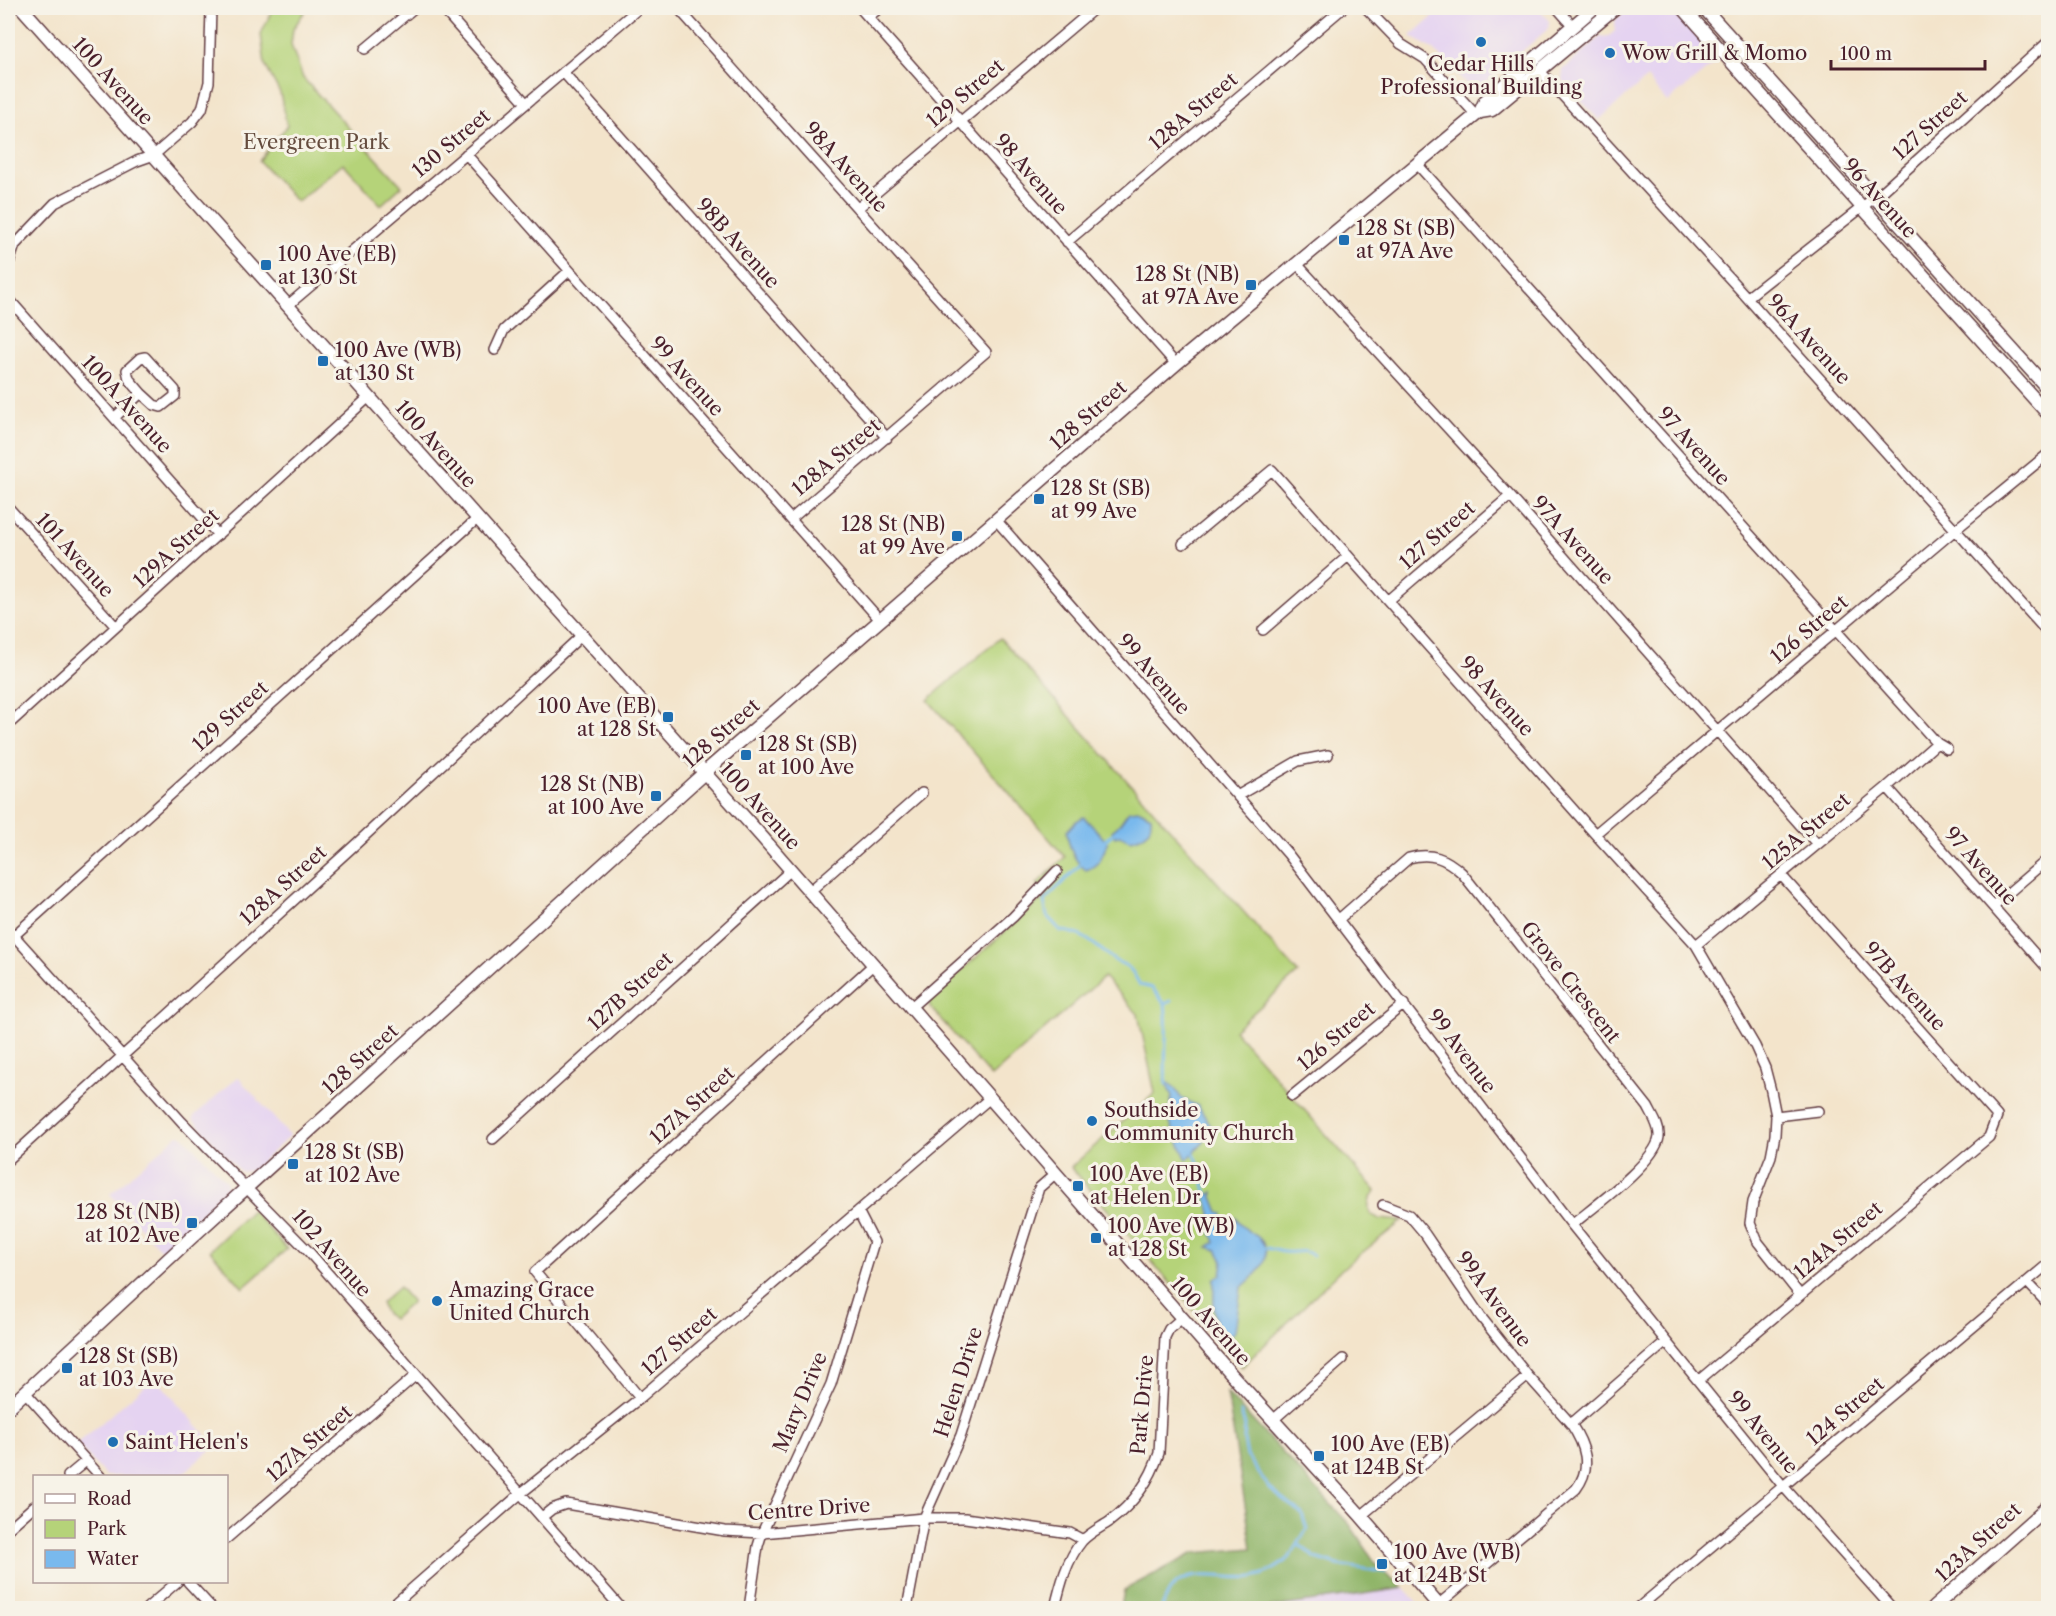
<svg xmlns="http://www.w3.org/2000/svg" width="2056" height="1616" viewBox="0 0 2056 1616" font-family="'Libre Caslon Text',serif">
	<rect width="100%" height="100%" fill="#f7f3e8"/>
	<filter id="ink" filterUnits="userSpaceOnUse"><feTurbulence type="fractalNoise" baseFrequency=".0167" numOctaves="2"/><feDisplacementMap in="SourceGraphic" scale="12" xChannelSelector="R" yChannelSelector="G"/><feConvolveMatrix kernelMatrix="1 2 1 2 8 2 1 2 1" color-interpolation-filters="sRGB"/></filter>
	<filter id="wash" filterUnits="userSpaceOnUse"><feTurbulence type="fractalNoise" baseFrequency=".008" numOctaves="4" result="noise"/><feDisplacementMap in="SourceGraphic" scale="24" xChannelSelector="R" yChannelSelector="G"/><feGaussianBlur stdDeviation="1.35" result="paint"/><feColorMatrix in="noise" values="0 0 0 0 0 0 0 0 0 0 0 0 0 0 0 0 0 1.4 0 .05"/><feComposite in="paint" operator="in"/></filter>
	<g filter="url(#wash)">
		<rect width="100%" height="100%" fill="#f3e4cb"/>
		<path fill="#e5d3f1" d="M1443,8H1538L1550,21L1549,28L1478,89L1470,88L1435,51L1411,36Z
			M1629,8H1672L1719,60L1667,102L1647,78L1599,120L1562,79L1563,70L1600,37L1609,36L1615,31L1614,25L1616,19Z
			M238,1077L290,1136L252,1170L243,1172L240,1171L193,1119L194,1116Z
			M178,1135L184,1137L226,1181L228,1189L162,1251L110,1194Z
			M155,1377L215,1446L180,1476H106L77,1444Z
			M1404,1588L1422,1608H1267Z"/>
		<path fill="#b5d379" stroke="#807952" stroke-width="1.5" d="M273,8H307L293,29L291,45L303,78L402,186L381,205L343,163L297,202L259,161L287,126L280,93L265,65L261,34Z
			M1000,638L1298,973L1234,1030L1376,1191C1369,1199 1367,1204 1370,1214L1380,1219L1402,1221L1344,1267L1242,1367L1071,1167L1155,1093L1138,1014L1104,977L991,1077L930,1007L929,1002L932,997L1046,895L1037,884L1065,857L928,700Z
			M252,1210L287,1249L243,1288L210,1250Z
			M399,1287L412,1302L393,1319C384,1312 385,1314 381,1303Z"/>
		<path fill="#90b569" stroke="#6d6a4a" stroke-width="1.5" d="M1227,1393L1350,1525L1379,1568L1404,1588L1267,1608H1121L1124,1590L1194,1553L1252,1548Z"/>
		<path fill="#79b9ed" stroke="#626c8c" stroke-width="1.5" d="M1140,810L1151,816C1152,832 1145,837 1130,840L1120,835L1115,837L1112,831C1120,826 1123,818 1129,811Z
			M1083,817C1087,819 1104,839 1108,843C1101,856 1101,865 1086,870C1074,862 1068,845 1067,831L1075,822Z
			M1165,1081L1174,1087L1181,1098L1198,1106L1211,1126L1203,1143L1187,1160L1170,1123L1169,1109L1172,1096Z
			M1213,1192V1197L1219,1212L1223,1214L1222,1218L1232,1224L1235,1222L1236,1218C1239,1222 1242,1226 1246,1229C1249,1232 1254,1234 1258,1237C1279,1257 1255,1275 1241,1288L1235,1331L1226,1339C1211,1329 1214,1295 1214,1279L1221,1275L1223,1261L1217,1250L1208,1247L1215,1242L1210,1230L1211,1212L1206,1197Z"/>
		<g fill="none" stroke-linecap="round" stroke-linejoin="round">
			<path stroke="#79b9ed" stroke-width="3" d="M1103,842L1116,831
				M1081,864L1044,901L1047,916L1061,931C1084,932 1097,947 1114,960C1119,963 1126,964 1130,969C1134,973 1137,980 1140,985L1152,988L1165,1004L1171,1001
				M1165,1004C1169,1031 1163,1057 1166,1084
				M1194,1153L1200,1167L1207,1196
				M1264,1248C1272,1248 1276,1251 1284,1252C1295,1254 1302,1248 1313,1255
				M1298,1544L1316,1558L1338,1565L1385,1572
				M1161,1608C1165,1602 1167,1593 1172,1588C1190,1566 1229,1581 1253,1577C1263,1575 1275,1569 1283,1563C1293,1555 1300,1540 1307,1529L1302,1514L1270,1489L1247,1456L1244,1440L1245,1426L1241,1412"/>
		</g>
	</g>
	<g filter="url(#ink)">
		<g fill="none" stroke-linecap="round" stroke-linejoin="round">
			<g stroke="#633d43" stroke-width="12">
				<path id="street" d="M442,8L526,103
					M678,8L986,352L791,519
					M860,8L1176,364
					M1366,8L1401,44L1425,59L1476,115
					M1557,8L1573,26
					M868,17L880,8
					M365,49L414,8
					M1540,71L1742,292L2048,633
					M563,72L887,438
					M466,154L881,621
					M1417,164L1937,743L1947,749
					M858,208L1095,8
					M1067,242L1343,8
					M1298,265L1510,496L1817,844
					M8,266L15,245L55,203L137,161L154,155L192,122L202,109L209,82L211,8
					M1748,297L1884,190L2048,42
					M8,298L218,535
					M287,306L639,8
					M495,350L504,330L569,271
					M115,417L141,393L154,405L161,407L175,396V390L145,357L140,358L127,370L129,379L141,393
					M8,507L116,627
					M997,521L1288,854L1572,1225L1783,1486L1892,1608
					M1183,544L1272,470L1595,834L1696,945L1755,1046L1765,1068L1771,1091L1776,1116L1775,1135L1771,1156L1753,1202L1750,1223L1758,1242L1800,1295
					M1388,601L1510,496
					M1263,630L1347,557
					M8,725L369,397
					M1887,787L2048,969
					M1237,796L1298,761L1328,755
					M1595,834L1955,530L2048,454
					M809,892L922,793
					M1993,906L2048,859
					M1339,919L1409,858C1431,852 1446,858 1462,873L1648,1107C1653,1117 1660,1127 1659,1137C1656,1162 1592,1208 1572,1225
					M8,929L182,1122L309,1252L621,1608
					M8,941L477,519
					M1696,945L1887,787L1937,743
					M910,1008L1013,917L1057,871
					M1292,1096L1404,1004
					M1776,1116L1818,1111
					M493,1139L791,870
					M8,1160L357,843L581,636
					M1383,1205L1409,1215L1425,1234L1481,1317L1528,1376L1571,1424
					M2027,1282L2048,1304
					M1698,1381L1989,1137L1997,1116L1781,875
					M25,1392L100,1476
					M640,1398L535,1272L873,965
					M1273,1420L1343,1359
					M68,1476L86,1461
					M1361,1516L1528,1376
					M542,1517L552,1509L566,1504L725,1531L762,1533L924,1518H965L1070,1533L1083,1540
					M8,1529L34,1506
					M226,1539L416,1375
					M188,1582L212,1608
					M1438,1605L1576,1489C1593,1467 1585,1445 1571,1424L1666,1342
					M147,1608L177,1582
					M390,1608L520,1494L640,1398L990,1098
					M749,1608L758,1546L762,1533L831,1384L874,1242L858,1211
					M907,1608L924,1518L961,1435L1039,1188L1056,1173
					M1055,1608C1060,1586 1067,1559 1082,1541C1089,1533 1100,1528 1109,1522C1133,1504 1150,1482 1159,1453L1165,1337L1169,1329L1182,1318
					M1638,1608L2048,1264"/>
			</g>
			<g stroke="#633d43" stroke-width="15">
				<path id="secondary" d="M22,8L762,837L1231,1374L1361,1516L1441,1608
					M1683,8L2048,414
					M1704,8L2048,389
					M1480,112L1492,110L1615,8
					M8,1408L191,1238L713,765L1176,364L1476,115L1480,112L1485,101L1594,8
					M1933,1608L2048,1506"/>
			</g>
			<use href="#street" stroke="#fff" stroke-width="9"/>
			<use href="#secondary" stroke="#fff" stroke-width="12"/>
		</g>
	</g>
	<g fill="#1f6fb2" stroke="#f7f3e8" stroke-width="2">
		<circle cx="1481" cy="42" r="6"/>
		<circle cx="1610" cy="53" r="6"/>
		<rect x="1338" y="234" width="12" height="12" rx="3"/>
		<rect x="260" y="259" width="12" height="12" rx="3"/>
		<rect x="1245" y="279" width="12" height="12" rx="3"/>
		<rect x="317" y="355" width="12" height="12" rx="3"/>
		<rect x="1033" y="493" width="12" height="12" rx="3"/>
		<rect x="951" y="530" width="12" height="12" rx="3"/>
		<rect x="662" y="711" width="12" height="12" rx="3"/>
		<rect x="740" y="749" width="12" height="12" rx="3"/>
		<rect x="650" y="790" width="12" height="12" rx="3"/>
		<circle cx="1092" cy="1121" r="6"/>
		<rect x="287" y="1158" width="12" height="12" rx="3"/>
		<rect x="1072" y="1180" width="12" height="12" rx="3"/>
		<rect x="186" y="1217" width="12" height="12" rx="3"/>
		<rect x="1090" y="1232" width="12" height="12" rx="3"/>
		<circle cx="437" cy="1301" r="6"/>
		<rect x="61" y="1362" width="12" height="12" rx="3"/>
		<circle cx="113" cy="1442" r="6"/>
		<rect x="1313" y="1450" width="12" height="12" rx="3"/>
		<rect x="1376" y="1558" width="12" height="12" rx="3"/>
	</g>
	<g text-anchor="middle" stroke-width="6" stroke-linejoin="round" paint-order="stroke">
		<g font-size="20" fill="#4a1f2b" stroke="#f7f3e8" text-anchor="start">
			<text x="1622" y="60">Wow Grill &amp; Momo</text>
			<text x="1481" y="71" text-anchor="middle">Cedar Hills<tspan x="1481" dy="23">Professional Building</tspan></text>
			<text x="1356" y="235">128 St (SB)<tspan x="1356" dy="23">at 97A Ave</tspan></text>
			<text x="278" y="261">100 Ave (EB)<tspan x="278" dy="23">at 130 St</tspan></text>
			<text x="1239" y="281" text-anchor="end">128 St (NB)<tspan x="1239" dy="23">at 97A Ave</tspan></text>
			<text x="335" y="357">100 Ave (WB)<tspan x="335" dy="23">at 130 St</tspan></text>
			<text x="1051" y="495">128 St (SB)<tspan x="1051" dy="23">at 99 Ave</tspan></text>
			<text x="945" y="531" text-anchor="end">128 St (NB)<tspan x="945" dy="23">at 99 Ave</tspan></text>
			<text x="656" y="713" text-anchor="end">100 Ave (EB)<tspan x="656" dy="23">at 128 St</tspan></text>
			<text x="758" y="751">128 St (SB)<tspan x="758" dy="23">at 100 Ave</tspan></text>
			<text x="644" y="791" text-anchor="end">128 St (NB)<tspan x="644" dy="23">at 100 Ave</tspan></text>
			<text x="1104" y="1117">Southside<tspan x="1104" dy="23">Community Church</tspan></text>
			<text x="305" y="1159">128 St (SB)<tspan x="305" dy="23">at 102 Ave</tspan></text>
			<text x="1090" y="1181">100 Ave (EB)<tspan x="1090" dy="23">at Helen Dr</tspan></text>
			<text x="180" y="1219" text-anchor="end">128 St (NB)<tspan x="180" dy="23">at 102 Ave</tspan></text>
			<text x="1108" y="1233">100 Ave (WB)<tspan x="1108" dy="23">at 128 St</tspan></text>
			<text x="449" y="1297">Amazing Grace<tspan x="449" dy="23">United Church</tspan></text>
			<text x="79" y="1363">128 St (SB)<tspan x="79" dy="23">at 103 Ave</tspan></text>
			<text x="125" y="1449">Saint Helen's</text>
			<text x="1331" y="1451">100 Ave (EB)<tspan x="1331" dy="23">at 124B St</tspan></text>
			<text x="1394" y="1559">100 Ave (WB)<tspan x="1394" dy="23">at 124B St</tspan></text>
		</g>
		<g font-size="20" fill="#4a1f2b" stroke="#f7f3e8">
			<text transform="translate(113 81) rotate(48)" y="7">100 Avenue</text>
			<text transform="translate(965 93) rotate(-40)" y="7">129 Street</text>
			<text transform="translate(1193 111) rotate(-40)" y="7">128A Street</text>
			<text transform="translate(1930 125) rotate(-42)" y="7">127 Street</text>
			<text transform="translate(451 143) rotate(-40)" y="7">130 Street</text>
			<text transform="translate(846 167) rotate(48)" y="7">98A Avenue</text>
			<text transform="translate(1031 174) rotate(49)" y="7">98 Avenue</text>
			<text transform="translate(1880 198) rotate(48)" y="7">96 Avenue</text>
			<text transform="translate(738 243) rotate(48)" y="7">98B Avenue</text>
			<text transform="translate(1809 339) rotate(48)" y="7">96A Avenue</text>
			<text transform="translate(687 376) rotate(48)" y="7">99 Avenue</text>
			<text transform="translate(127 404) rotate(48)" y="7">100A Avenue</text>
			<text transform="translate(1088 415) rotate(-41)" y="7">128 Street</text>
			<text transform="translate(436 444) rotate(48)" y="7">100 Avenue</text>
			<text transform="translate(1694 446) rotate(48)" y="7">97 Avenue</text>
			<text transform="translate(836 457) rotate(-40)" y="7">128A Street</text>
			<text transform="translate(1437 535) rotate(-41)" y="7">127 Street</text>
			<text transform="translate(1573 540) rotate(48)" y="7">97A Avenue</text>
			<text transform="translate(176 548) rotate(-42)" y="7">129A Street</text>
			<text transform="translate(75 555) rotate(48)" y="7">101 Avenue</text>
			<text transform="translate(1809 629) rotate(-40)" y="7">126 Street</text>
			<text transform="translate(1154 674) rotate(49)" y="7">99 Avenue</text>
			<text transform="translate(1497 696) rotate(48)" y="7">98 Avenue</text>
			<text transform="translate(230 716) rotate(-42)" y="7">129 Street</text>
			<text transform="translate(721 733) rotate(-41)" y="7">128 Street</text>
			<text transform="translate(760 806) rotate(48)" y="7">100 Avenue</text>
			<text transform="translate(1806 831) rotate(-40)" y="7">125A Street</text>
			<text transform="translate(1981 866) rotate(48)" y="7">97 Avenue</text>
			<text transform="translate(283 885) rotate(-42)" y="7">128A Street</text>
			<text transform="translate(1571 982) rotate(52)" y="7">Grove Crescent</text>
			<text transform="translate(1905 986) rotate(48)" y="7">97B Avenue</text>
			<text transform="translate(630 991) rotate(-42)" y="7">127B Street</text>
			<text transform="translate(1336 1036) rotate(-40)" y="7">126 Street</text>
			<text transform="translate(1462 1051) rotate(53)" y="7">99 Avenue</text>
			<text transform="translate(360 1059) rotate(-42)" y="7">128 Street</text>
			<text transform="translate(692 1105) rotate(-42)" y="7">127A Street</text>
			<text transform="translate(1838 1240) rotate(-40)" y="7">124A Street</text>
			<text transform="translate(332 1253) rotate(49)" y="7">102 Avenue</text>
			<text transform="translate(1494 1299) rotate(54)" y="7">99A Avenue</text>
			<text transform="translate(1211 1321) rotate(49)" y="7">100 Avenue</text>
			<text transform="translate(679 1341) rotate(-41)" y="7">127 Street</text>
			<text transform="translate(958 1382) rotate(-72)" y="7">Helen Drive</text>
			<text transform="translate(800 1402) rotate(-67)" y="7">Mary Drive</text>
			<text transform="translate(1142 1405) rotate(-85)" y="7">Park Drive</text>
			<text transform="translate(1845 1411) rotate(-40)" y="7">124 Street</text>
			<text transform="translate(1763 1432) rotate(51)" y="7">99 Avenue</text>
			<text transform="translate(309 1443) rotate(-41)" y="7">127A Street</text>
			<text transform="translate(809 1509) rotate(-4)" y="7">Centre Drive</text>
			<text transform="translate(1978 1542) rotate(-42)" y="7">123A Street</text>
		</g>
		<g font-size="20" fill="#654c3e" stroke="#f7f3e8">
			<text x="316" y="149">Evergreen Park</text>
		</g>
	</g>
	<rect width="2056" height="1616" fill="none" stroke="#f7f3e8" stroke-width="30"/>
	<rect x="33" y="1475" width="195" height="108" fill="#f7f3e8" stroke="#b29e9c" stroke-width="1.5"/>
	<rect x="45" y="1494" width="30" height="9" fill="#ffffff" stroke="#b29e9c" stroke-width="1.5"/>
	<text x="87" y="1505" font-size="18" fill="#4a1f2b">Road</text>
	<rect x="45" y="1520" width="30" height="18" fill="#b5d379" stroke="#b29e9c" stroke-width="1.5"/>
	<text x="87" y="1535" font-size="18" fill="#4a1f2b">Park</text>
	<rect x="45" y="1550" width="30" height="18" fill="#79b9ed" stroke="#b29e9c" stroke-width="1.5"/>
	<text x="87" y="1565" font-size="18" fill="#4a1f2b">Water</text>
	<path d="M1831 60v9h154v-9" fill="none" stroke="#4a1f2b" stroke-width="3"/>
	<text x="1840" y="60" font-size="18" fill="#4a1f2b" stroke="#f7f3e8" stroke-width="4.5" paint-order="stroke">100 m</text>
</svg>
